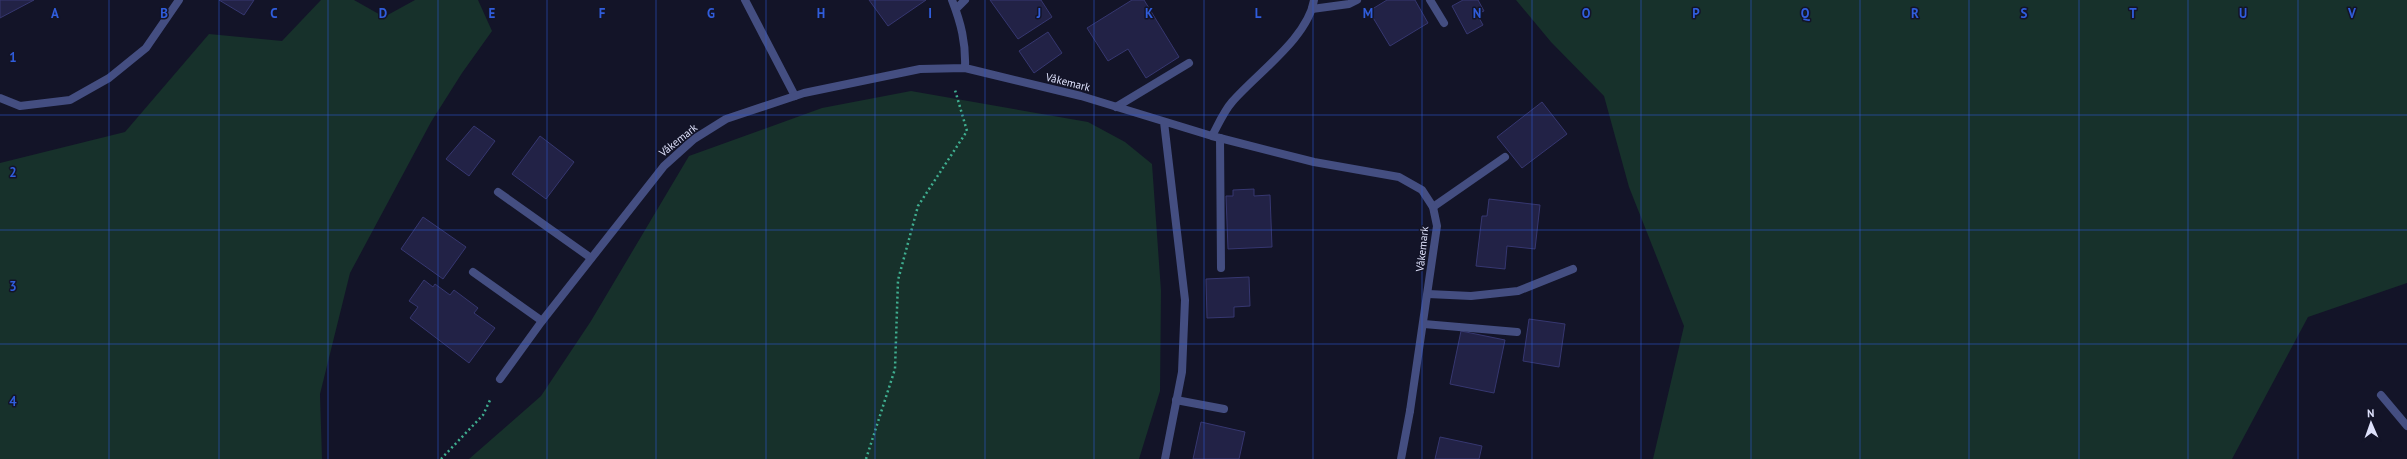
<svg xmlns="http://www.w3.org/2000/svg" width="2407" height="459" viewBox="0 0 2407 459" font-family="'PT Sans',sans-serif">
	<rect width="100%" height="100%" fill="#131428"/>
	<path fill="#17312b" d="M321,0H354L384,17L415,0H478L492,31L462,73L431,122L350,273L320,394L322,459H0V163L125,132L209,34L282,41Z
		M1516,0H2407V283L2308,317L2232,459H1653L1684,326L1629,187L1604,96L1551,42Z
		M911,91L1088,122L1125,142L1152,164L1161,291L1160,391L1139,459H469L541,396L591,321L689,156L822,108Z"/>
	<path fill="#222246" stroke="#363770" d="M0,0H34L0,18Z
		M219,0H254L244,15Z
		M869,0H926L888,26Z
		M990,0H1041L1052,17L1018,39Z
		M1132,0H1144L1179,57L1146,78L1128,49L1108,61L1087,28Z
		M1387,0H1415L1428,23L1390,46L1369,11Z
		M1463,0H1478L1484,11L1477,14L1483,25L1467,34L1452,6Z
		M1048,32L1062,53L1034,73L1019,51Z
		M1542,102L1567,134L1522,168L1497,137Z
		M474,126L495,141L469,176L446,159Z
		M540,136L574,162L546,199L512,174Z
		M1254,189V196L1270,195L1272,247L1228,249L1226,196H1233V190Z
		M1489,199L1540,205L1535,249L1507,246L1505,269L1476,266L1482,216H1487Z
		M423,217L466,247L443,279L401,249Z
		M1249,277L1250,306L1234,307V317L1207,318L1206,279Z
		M424,280L433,287L435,284L450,295L454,290L478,308L474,313L495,328L469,363L410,318L418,307L409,301Z
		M1529,319L1565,324L1559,367L1523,361Z
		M1461,331L1505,340L1494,393L1450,384Z
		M1201,422L1245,432L1239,459H1193Z
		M1440,437L1482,446L1479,459H1435Z"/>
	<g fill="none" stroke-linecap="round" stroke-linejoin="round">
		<path stroke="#3fae90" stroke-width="2.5" stroke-dasharray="2 3" stroke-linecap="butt" d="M441,459L483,415L491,398
			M866,459L895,369L898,280L918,206L967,131L955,90"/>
		<path stroke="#444e81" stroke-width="8" d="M745,0L795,96
			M1430,0L1444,23
			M956,9L965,0
			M1312,9L1349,4L1357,0
			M1116,107L1189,63
			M1220,138L1221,268
			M498,192L591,258
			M1433,207L1505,157
			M473,272L542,321
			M1428,294L1471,296L1518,291L1573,269
			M1424,324L1517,332
			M2381,395L2407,426
			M1176,400L1224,409
			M1401,459L1410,411"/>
		<path stroke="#444e81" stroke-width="8" d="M952,0C961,23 966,43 965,68L1081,96L1212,136C1218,125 1224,111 1232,102C1257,73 1308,38 1314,0
			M0,98L20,106L70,100L109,78L146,48L179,0
			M1164,122L1185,300L1182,372L1165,459
			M1212,136L1314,162L1399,177L1422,190L1433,207L1437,226L1410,411
			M500,379L542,321L664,166L694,139L726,119L804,93L920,69L965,68"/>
	</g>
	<path fill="none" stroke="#305ddc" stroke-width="1" stroke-opacity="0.55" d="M109,0V459M219,0V459M328,0V459M438,0V459M547,0V459M656,0V459M766,0V459M875,0V459M985,0V459M1094,0V459M1204,0V459M1313,0V459M1422,0V459M1532,0V459M1641,0V459M1751,0V459M1860,0V459M1969,0V459M2079,0V459M2188,0V459M2298,0V459M0,115H2407M0,230H2407M0,344H2407"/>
	<g text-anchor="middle" stroke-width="3" stroke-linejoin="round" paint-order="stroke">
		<g font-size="11" fill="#dee1fb" stroke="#131428">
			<text transform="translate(1068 82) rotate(14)" y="4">Våkemark</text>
			<text transform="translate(678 140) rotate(-39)" y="4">Våkemark</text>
			<text transform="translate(1422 249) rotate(-84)" y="4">Våkemark</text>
		</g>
	</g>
	<g font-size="13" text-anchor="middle" font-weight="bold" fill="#305ddc" stroke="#131428" stroke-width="3" stroke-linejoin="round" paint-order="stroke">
		<text x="55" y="18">A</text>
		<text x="164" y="18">B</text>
		<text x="274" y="18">C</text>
		<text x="383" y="18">D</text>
		<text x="492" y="18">E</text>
		<text x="602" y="18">F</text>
		<text x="711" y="18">G</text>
		<text x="821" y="18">H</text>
		<text x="930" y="18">I</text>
		<text x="1039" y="18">J</text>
		<text x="1149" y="18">K</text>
		<text x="1258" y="18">L</text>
		<text x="1368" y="18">M</text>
		<text x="1477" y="18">N</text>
		<text x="1586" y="18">O</text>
		<text x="1696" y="18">P</text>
		<text x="1805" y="18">Q</text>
		<text x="1915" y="18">R</text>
		<text x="2024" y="18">S</text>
		<text x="2133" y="18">T</text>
		<text x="2243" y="18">U</text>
		<text x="2352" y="18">V</text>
		<text x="13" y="62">1</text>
		<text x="13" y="177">2</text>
		<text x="13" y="291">3</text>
		<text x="13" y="406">4</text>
	</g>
	<g transform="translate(2371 423) rotate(358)" stroke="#131428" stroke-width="3" paint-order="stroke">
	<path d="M0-3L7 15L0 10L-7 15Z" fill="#dee1fb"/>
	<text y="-6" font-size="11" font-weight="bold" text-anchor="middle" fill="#dee1fb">N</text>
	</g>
</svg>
